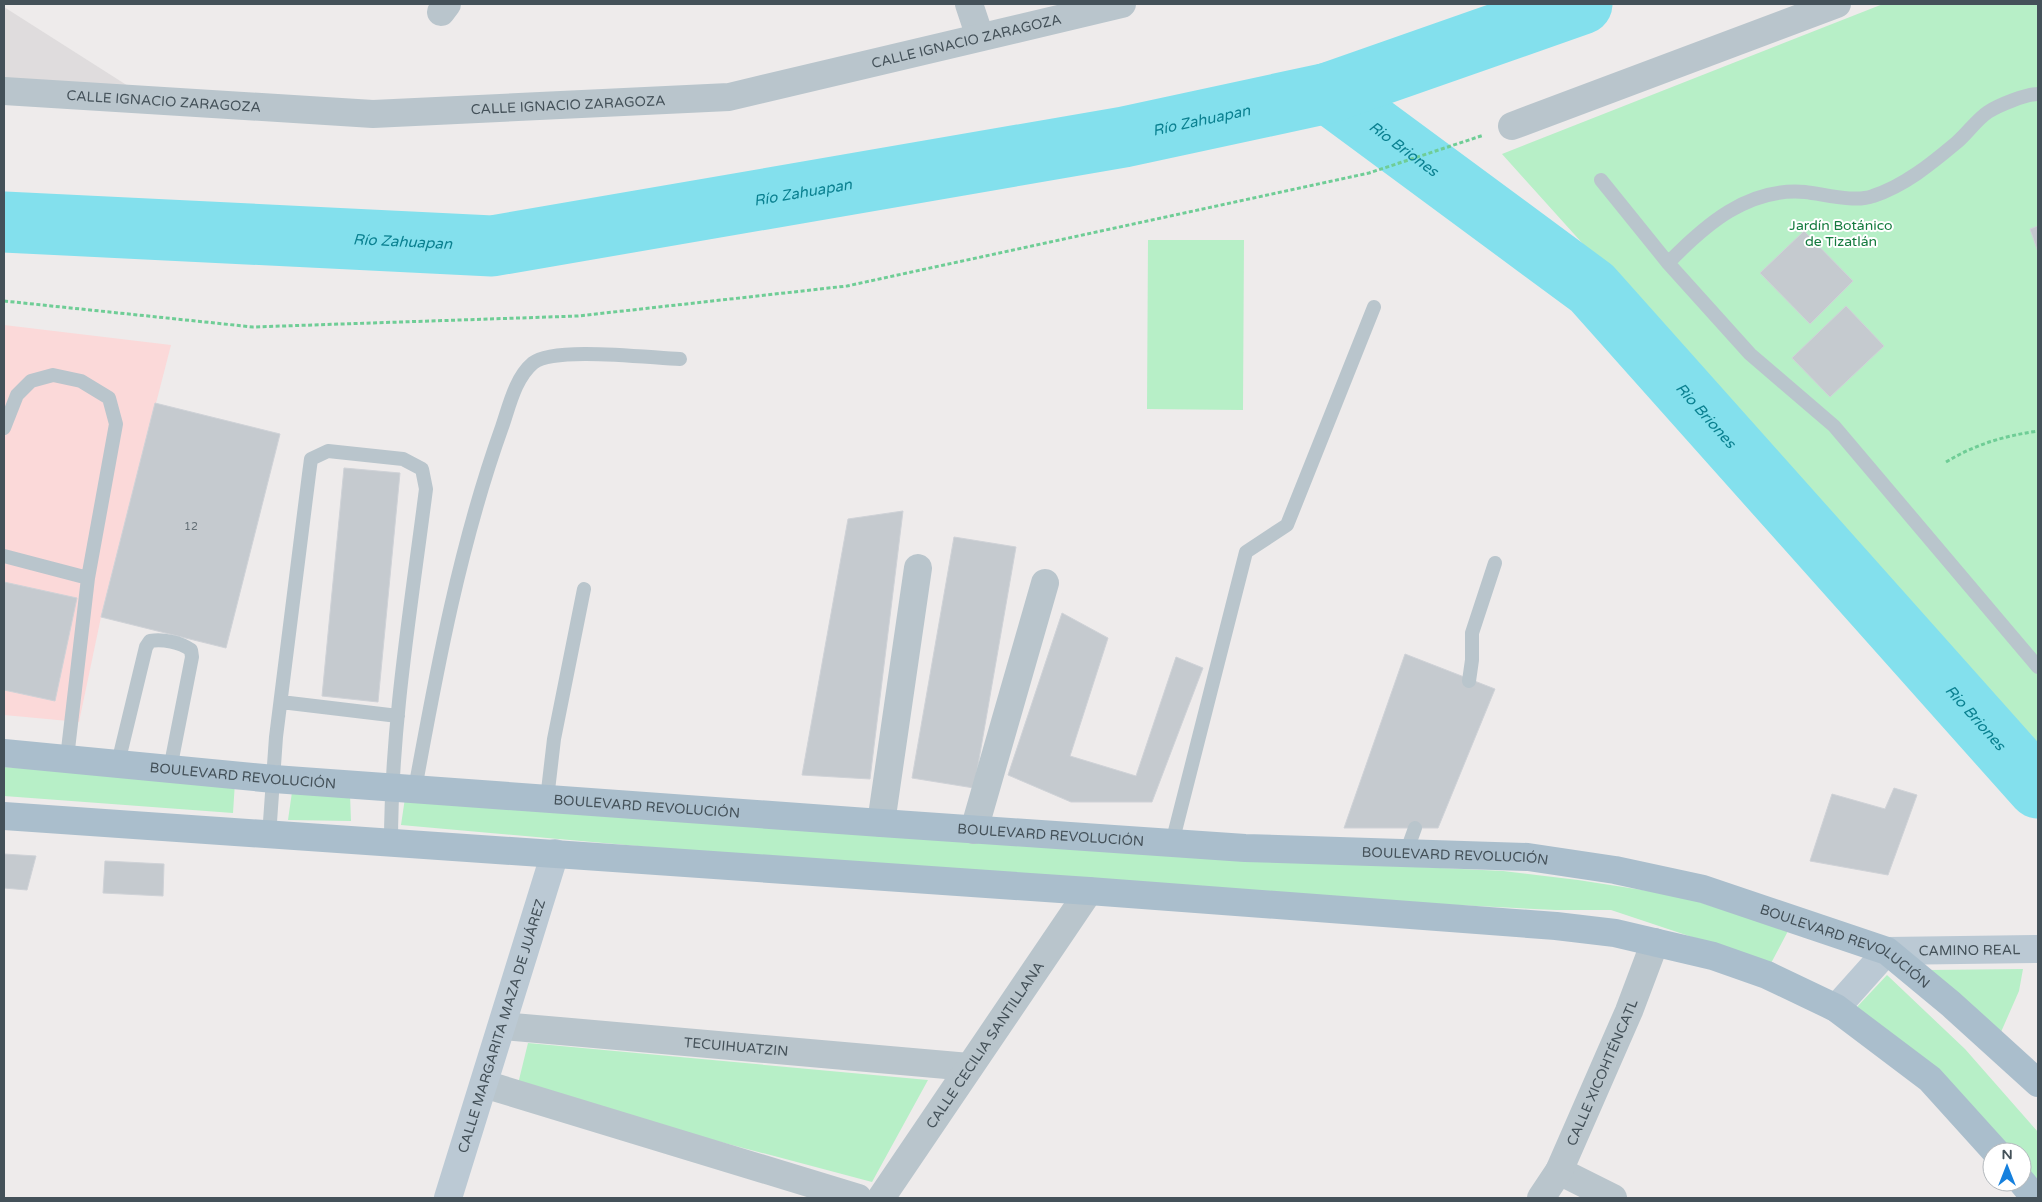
<svg xmlns="http://www.w3.org/2000/svg" width="2042" height="1202" viewBox="0 0 2042 1202" font-family="'Varela Round',sans-serif">
	<rect width="100%" height="100%" fill="#eeebeb"/>
	<path fill="#dfdcdd" d="M4,7L136,91L4,83Z"/>
	<path fill="#fbd9d9" d="M4,325L171,345L101,617L79,722L4,715Z"/>
	<path fill="#b7efc7" d="M1883,4H2038V745L1909,606L1502,154Z
		M1148,240H1244L1243,410L1147,409Z
		M4,767L235,782L233,813L4,796Z
		M292,792L350,794L351,821L288,820Z
		M405,798L1399,866L1503,871L1578,880L1681,896L1788,931L1769,967L1713,944L1611,910H1556L1097,887L401,825Z
		M2023,969L2019,991L2001,1032L1927,970Z
		M1887,975L1965,1049L2038,1132V1185L2022,1166V1152H2010L2000,1140L1856,1008Z
		M528,1043L928,1080L872,1182L517,1088Z"/>
	<g fill="none" stroke-linecap="round" stroke-linejoin="round">
		<g stroke="#83e0ed" stroke-width="61">
			<path id="s1" d="M1328,93L1592,288L2038,788"/>
			<path id="s2" d="M4,222L492,246L1124,137L1328,93L1582,4"/>
		</g>
	</g>
	<path fill="#c5cacf" stroke="#cfd2d7" d="M2038,226V252L2030,229Z
		M1804,231L1853,281L1810,324L1760,273Z
		M1846,306L1884,346L1830,397L1792,358Z
		M155,403L280,434L226,648L101,617Z
		M344,468L400,473L378,702L322,696Z
		M903,511L870,779L802,775L848,519Z
		M954,537L1016,547L974,788L912,778Z
		M4,582L77,598L55,701L4,690Z
		M1062,613L1108,638L1070,756L1136,776L1176,657L1203,668L1152,802H1071L1008,775Z
		M1405,654L1495,689L1438,828H1344Z
		M1894,788L1917,795L1888,875L1810,861L1832,794L1885,809Z
		M4,854L36,856L27,890L4,888Z
		M105,861L164,864L163,896L103,893Z"/>
	<g fill="none" stroke-linecap="round" stroke-linejoin="round">
		<path stroke="#6fcd96" stroke-width="3" stroke-dasharray="4 2.5" stroke-linecap="butt" d="M4,301L253,327L578,316L847,286L1369,173L1484,135
			M1946,462C1976,444 2004,436 2038,431"/>
		<path stroke="#b9c5cc" stroke-width="14" d="M1601,180L1668,263L1750,354L1834,426L2038,667
			M1668,263C1705,225 1748,187 1805,192C1824,194 1855,203 1873,196C1904,186 1931,164 1956,143C1967,134 1976,120 1988,112C1999,105 2026,94 2038,94
			M4,428L17,395L31,381L53,375L81,381L109,398L116,424L88,578L67,758
			M4,556L88,578
			M1469,681L1472,660V633L1495,563
			M281,702L398,716
			M118,763L146,647L150,641C163,639 180,642 191,650L192,657L170,769
			M415,789C437,668 460,544 502,427C509,407 515,378 533,363C554,346 650,358 680,359
			M547,799L554,739L584,589
			M269,836L276,737L309,474L311,459L328,451L403,459L422,469L426,489C411,607 391,725 391,844
			M1172,843L1246,552L1287,525L1374,307
			M1406,853L1415,828"/>
		<g stroke="#b9c5cc" stroke-width="28">
			<path d="M969,4L980,37"/>
			<path d="M441,12L447,4"/>
			<path id="s3" d="M4,91L373,114L729,97L1122,4"/>
			<path d="M1512,126L1837,4"/>
			<path d="M881,823L918,568"/>
			<path d="M974,830L1045,583"/>
			<path id="s4" d="M503,1026L969,1067"/>
			<path d="M484,1084L858,1198"/>
			<path d="M1559,1171L1613,1198"/>
			<path id="s5" d="M881,1198L1089,891"/>
			<path id="s6" d="M1541,1198L1559,1171L1629,1011L1655,942"/>
		</g>
		<g stroke="#bbc9d4" stroke-width="28">
			<path id="s7" d="M1836,1008L1887,951L2038,949"/>
			<path id="s8" d="M448,1198L555,853"/>
		</g>
		<g stroke="#aabecc" stroke-width="28">
			<path id="s9" d="M4,753L274,779L881,823L1245,848L1528,857L1615,870L1703,889L1887,951L1951,1004L2038,1083"/>
			<path d="M4,816L1089,891L1556,926L1615,933L1713,956L1767,975L1836,1008L1930,1079L1996,1152"/>
			<path d="M2022,1182L2035,1198"/>
		</g>
	</g>
	<g text-anchor="middle" stroke-width="4" stroke-linejoin="round" paint-order="stroke">
		<g font-size="11" fill="#646f76">
			<text x="191" y="530">12</text>
		</g>
		<g font-size="14" fill="#445159" stroke="#fff">
			<text dy="5" stroke="none"><textPath href="#s3" startOffset="970">CALLE IGNACIO ZARAGOZA</textPath></text>
			<text dy="5" stroke="none"><textPath href="#s3" startOffset="160">CALLE IGNACIO ZARAGOZA</textPath></text>
			<text dy="5" stroke="none"><textPath href="#s3" startOffset="565">CALLE IGNACIO ZARAGOZA</textPath></text>
			<text dy="5" stroke="none"><textPath href="#s9" startOffset="240">BOULEVARD REVOLUCIÓN</textPath></text>
			<text dy="5" stroke="none"><textPath href="#s9" startOffset="645">BOULEVARD REVOLUCIÓN</textPath></text>
			<text dy="5" stroke="none"><textPath href="#s9" startOffset="1050">BOULEVARD REVOLUCIÓN</textPath></text>
			<text dy="5" stroke="none"><textPath href="#s9" startOffset="1455">BOULEVARD REVOLUCIÓN</textPath></text>
			<text dy="5" stroke="none"><textPath href="#s9" startOffset="1860">BOULEVARD REVOLUCIÓN</textPath></text>
			<text dy="5" stroke="none"><textPath href="#s7" startOffset="159">CAMINO REAL</textPath></text>
			<text dy="5" stroke="none"><textPath href="#s8" startOffset="180">CALLE MARGARITA MAZA DE JUÁREZ</textPath></text>
			<text dy="5" stroke="none"><textPath href="#s5" startOffset="185">CALLE CECILIA SANTILLANA</textPath></text>
			<text dy="5" stroke="none"><textPath href="#s4" startOffset="234">TECUIHUATZIN</textPath></text>
			<text dy="5" stroke="none"><textPath href="#s6" startOffset="140">CALLE XICOHTÉNCATL</textPath></text>
		</g>
		<g font-size="14" fill="#147a3e" stroke="#fff">
			<text x="1841" y="230">Jardín Botánico<tspan x="1841" dy="16">de Tizatlán</tspan></text>
		</g>
		<g font-size="15" font-style="italic" fill="#0a8090" stroke="#fff">
			<text dy="5" stroke="none"><textPath href="#s2" startOffset="1209">Río Zahuapan</textPath></text>
			<text dy="5" stroke="none"><textPath href="#s1" startOffset="94">Rio Briones</textPath></text>
			<text dy="5" stroke="none"><textPath href="#s2" startOffset="804">Río Zahuapan</textPath></text>
			<text dy="5" stroke="none"><textPath href="#s2" startOffset="399">Río Zahuapan</textPath></text>
			<text dy="5" stroke="none"><textPath href="#s1" startOffset="499">Rio Briones</textPath></text>
			<text dy="5" stroke="none"><textPath href="#s1" startOffset="904">Rio Briones</textPath></text>
		</g>
	</g>
	<rect width="2042" height="1202" fill="none" stroke="#445159" stroke-width="10"/>
	<g transform="translate(2007 1167)"><circle r="24" fill="#ffffff" stroke="#b4b9bd"/>
	<path d="M0-4L9 19L0 12L-9 19Z" fill="#1580de"/>
	<text y="-8" font-size="14" font-weight="bold" text-anchor="middle" fill="#445159">N</text>
	</g>
</svg>
